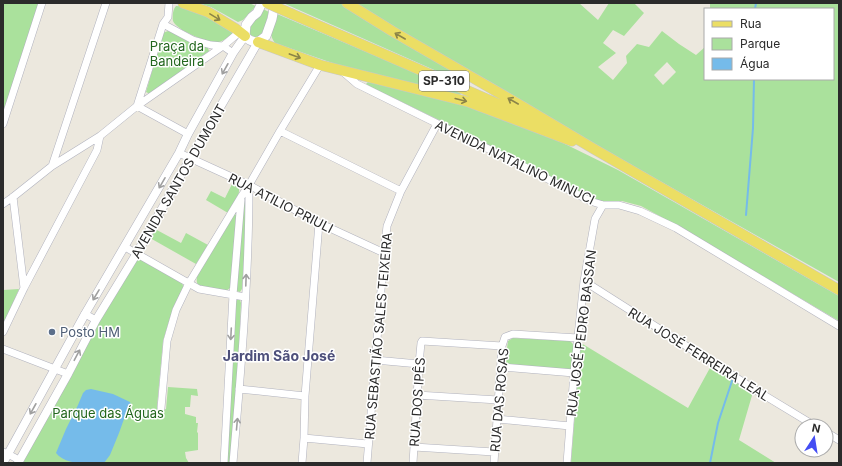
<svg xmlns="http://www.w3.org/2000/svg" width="842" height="466" viewBox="0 0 842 466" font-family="Inter,sans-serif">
	<rect width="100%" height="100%" fill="#ece8de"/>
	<path fill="#aae19c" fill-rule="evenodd" d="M3,3H39L5,108H3Z
		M198,3H249L256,6L243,20L238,22L211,7Z
		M283,3H343L458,74V76L456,78L450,77Z
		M353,3H579L598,20L609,3H634L644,13L624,36L613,30L603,43L616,53L598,67L613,80L627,63L626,56L637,44L649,47L662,31L679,44L696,55L705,47V79H833V9H710V3H839V282L596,145ZM667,62L676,72L663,85L654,75Z
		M176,6C195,7 217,21 233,30V34C229,37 223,41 219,42C209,44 176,30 173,21C172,16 173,9 176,6Z
		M263,9L269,12C266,19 266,35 256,37C253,37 251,35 248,33L251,23Z
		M277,14L456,90L460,92L461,94L459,95L341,66L275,43C267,33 273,25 277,14Z
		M168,31L208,48L209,51L150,94L146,92L163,33Z
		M368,82L469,105L563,143L618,170L839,296V321L678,226L641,206L622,201H601L590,197L439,120L369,86L366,84Z
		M232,184L239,188C240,197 233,206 228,213L206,200L211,191L225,198Z
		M243,197H246L248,200L242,289L240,292L236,291Z
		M235,214L236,215V218L230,288L226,291L199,287C195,280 197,277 199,270L234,215Z
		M155,229L181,243L186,233L208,245L196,264L150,238Z
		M138,258L182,282L183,286V290L173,308L163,341L157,407L159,410H163L166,409L168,387L197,389L198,396L191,395L190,407H185V414L196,417V423H198L197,432L198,433V450L185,452L186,458L189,463H22L99,321Z
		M19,289L3,326V290Z
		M237,300H240L241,303L237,389L231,463H226L235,302Z
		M513,338L570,341L574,345L572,368L570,371L508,366L505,362L508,341Z
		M581,343L688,408L711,366L737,383L753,392L739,440L776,463H571L578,373Z"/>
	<path fill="#75bbea" d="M91,389L113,394L130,402L131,405L127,414L124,419L119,433L110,455L104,463C90,463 66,466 56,453L66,429L78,405L83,393L86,390Z"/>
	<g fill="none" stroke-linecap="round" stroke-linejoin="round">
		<path stroke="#75bbea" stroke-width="2" d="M755,9L756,3
			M746,215L753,128L754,79
			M710,463L718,423L733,378"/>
		<g stroke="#b1b2be" stroke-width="8">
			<path id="minor" d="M169,3L168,17L163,24L137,106L188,134
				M163,24L193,40L211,45L223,46L233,53
				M342,71L357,84L519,164L590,201L603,205H619L640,211L676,228L839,326
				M3,124L42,3
				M280,131L401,191
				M179,153L249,185L319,223L384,253
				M52,166L106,3
				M13,197L24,288
				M3,204L13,197L52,166L100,136L137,106L223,46L242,30
				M125,247L199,289L245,297
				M584,281L754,389L815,426
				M85,314L96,320
				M3,332L24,288L97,150L100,136
				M3,349L68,374
				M375,360L419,364
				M501,367L574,373
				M239,389L305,396
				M417,395L498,400
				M161,408L167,341L176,310L189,283L241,197L249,185L280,131L320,65
				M497,419L570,426
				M826,432L839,440
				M304,438L368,444
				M414,447L494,452
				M3,452L8,454L19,460
				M224,463L233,295L241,200
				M233,463C241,371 249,278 249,186
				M302,463L304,438L305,396L319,223
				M367,463L384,253L387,226L401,191L437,124
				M413,463L419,364L421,343L422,341L502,346
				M494,463L502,346L505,337L513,334L578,338
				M567,463L574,373L584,281L595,219L603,205"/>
		</g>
		<g stroke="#b1b2be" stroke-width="9">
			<path id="tertiary" d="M3,463L85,314L179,153L188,134L233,53L245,36
				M18,463L68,374L96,320L137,253L190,159L258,42"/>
		</g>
		<g stroke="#b1b2be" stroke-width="10">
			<path id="secondary" d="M262,3L257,13L252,17L246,25L245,36C248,40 253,42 258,42L266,36L272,19L275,3"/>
		</g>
		<g stroke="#c8c8c8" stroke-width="11">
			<path id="primary" d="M183,3L208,12L236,29L245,36
				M347,3L392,31L520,105L594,149L839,290
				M292,14L539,122
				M258,42L320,65L469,102L572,141"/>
		</g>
		<use href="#minor" stroke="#fff" stroke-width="7"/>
		<use href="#tertiary" stroke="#fff" stroke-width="8"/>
		<use href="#secondary" stroke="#fff" stroke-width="9"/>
		<use href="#primary" stroke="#ebde64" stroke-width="10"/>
		<g stroke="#c8c8c8" stroke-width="11" stroke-linecap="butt">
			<path id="primary-bridge" d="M267,3L292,14"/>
		</g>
		<use href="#primary-bridge" stroke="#ebde64" stroke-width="10"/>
	</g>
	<defs><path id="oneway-shaft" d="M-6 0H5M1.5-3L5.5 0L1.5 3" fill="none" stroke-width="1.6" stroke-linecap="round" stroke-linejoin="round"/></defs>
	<g stroke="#8b8448">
		<use href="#oneway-shaft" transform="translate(215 17) rotate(31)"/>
		<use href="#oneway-shaft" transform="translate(400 36) rotate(-150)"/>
		<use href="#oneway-shaft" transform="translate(295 56) rotate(20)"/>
		<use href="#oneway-shaft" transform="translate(461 100) rotate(14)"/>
		<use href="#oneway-shaft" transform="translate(513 101) rotate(-150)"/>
	</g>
	<g stroke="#a0a0a0">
		<use href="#oneway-shaft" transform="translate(225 69) rotate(119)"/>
		<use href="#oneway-shaft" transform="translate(162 183) rotate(120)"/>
		<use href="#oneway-shaft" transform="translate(246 280) rotate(-88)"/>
		<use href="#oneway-shaft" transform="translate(96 295) rotate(121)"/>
		<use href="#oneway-shaft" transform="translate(231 334) rotate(93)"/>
		<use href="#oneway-shaft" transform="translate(77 355) rotate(-62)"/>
		<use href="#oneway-shaft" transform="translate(33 409) rotate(119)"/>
		<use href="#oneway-shaft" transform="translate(237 424) rotate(-85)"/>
	</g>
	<circle fill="#5c6f8a" stroke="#fff" stroke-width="1.5" cx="52" cy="332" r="4"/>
	<g text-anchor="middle" stroke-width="3" stroke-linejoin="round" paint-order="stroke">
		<rect fill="#fff" stroke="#6b6b6b" stroke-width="1" x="419" y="71" width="50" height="20" rx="3"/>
		<g font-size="12" font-weight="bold" fill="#2b2b2b">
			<text x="444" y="85">SP-310</text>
		</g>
		<g font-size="13" fill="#22661d" stroke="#fff">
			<text x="177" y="51">Praça da<tspan x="177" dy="15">Bandeira</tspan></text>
			<text x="108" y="418">Parque das Águas</text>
		</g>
		<g font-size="13" fill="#2b2b2b" stroke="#fff">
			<text transform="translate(515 162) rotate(26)" y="5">AVENIDA NATALINO MINUCI</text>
			<text transform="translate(178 181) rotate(-60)" y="5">AVENIDA SANTOS DUMONT</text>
			<text transform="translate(281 203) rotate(27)" y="5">RUA ATILIO PRIULI</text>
			<text transform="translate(581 333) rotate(-83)" y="5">RUA JOSÉ PEDRO BASSAN</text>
			<text transform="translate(378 336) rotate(-85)" y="5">RUA SEBASTIÃO SALES TEIXEIRA</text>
			<text transform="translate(699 354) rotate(32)" y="5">RUA JOSÉ FERREIRA LEAL</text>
			<text transform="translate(499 400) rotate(-85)" y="5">RUA DAS ROSAS</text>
			<text transform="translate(417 402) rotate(-86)" y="5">RUA DOS IPÊS</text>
		</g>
		<g font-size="13" fill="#4e5e75" stroke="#fff" text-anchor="start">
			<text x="60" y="337">Posto HM</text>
		</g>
		<g font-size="14" font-weight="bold" fill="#4d4f7a" stroke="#fff">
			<text x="279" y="361">Jardim São José</text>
		</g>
	</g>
	<rect width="842" height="466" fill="none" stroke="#2b2b2b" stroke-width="8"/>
	<rect x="704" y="8" width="130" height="72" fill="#ffffff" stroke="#aaaaaa"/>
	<rect x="712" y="21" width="20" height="6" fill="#ebde64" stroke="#aaaaaa"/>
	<text x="740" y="28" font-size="12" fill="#2b2b2b">Rua</text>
	<rect x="712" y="38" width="20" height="12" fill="#aae19c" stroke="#aaaaaa"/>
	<text x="740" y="48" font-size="12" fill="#2b2b2b">Parque</text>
	<rect x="712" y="58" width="20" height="12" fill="#75bbea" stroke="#aaaaaa"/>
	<text x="740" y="68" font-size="12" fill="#2b2b2b">Água</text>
	<g transform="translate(814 438) rotate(12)"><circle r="19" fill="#ffffff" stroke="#aaaaaa"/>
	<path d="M0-3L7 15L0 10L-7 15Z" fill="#444df3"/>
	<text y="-6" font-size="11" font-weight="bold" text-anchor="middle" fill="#2b2b2b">N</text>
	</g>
</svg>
